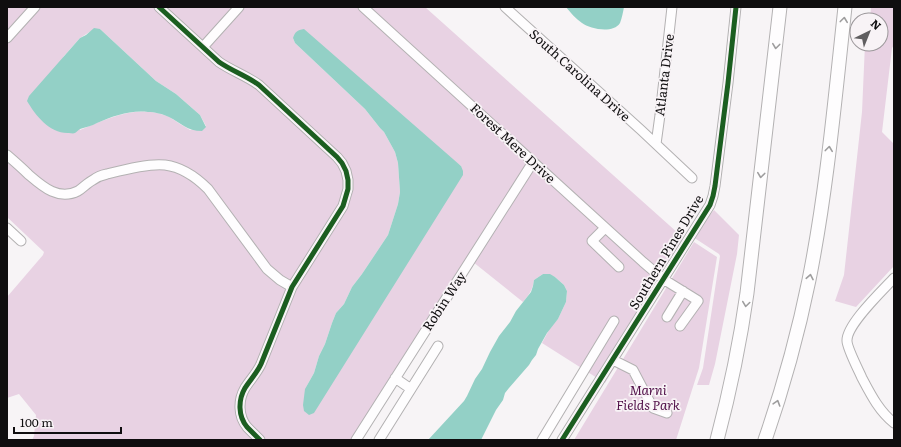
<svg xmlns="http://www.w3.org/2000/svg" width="901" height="447" viewBox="0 0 901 447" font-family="Literata,serif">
	<rect width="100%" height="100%" fill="#f7f4f6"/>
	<path fill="#e8d2e3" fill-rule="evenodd" d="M7,7H425L688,242L714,210L739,235L737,254L715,364L709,385H697L703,368L720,256L719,254L696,239L694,238L691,240L605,383L542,343L550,328L558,319L566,302L567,291L564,285L555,277L543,274L534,280C533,289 529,295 523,302L473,262L356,440H32L34,436L36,415L19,394L7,398V297L43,255L44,252L7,217ZM100,29L156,81L176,94L200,115L206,126L190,130C186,127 181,125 177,122C174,120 170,117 167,116C135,104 108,119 80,130L61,61L64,56L80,38L91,31ZM293,38L461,166L305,389L314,373L319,356L325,344L332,323L336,313L344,304L352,287L362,274L388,235L398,204L400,192L398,163L395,152L384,132L380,128L365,109L295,43Z
		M871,7H894V45L892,48L882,132L894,144V266L856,307L835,301L844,275L862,112L865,44H881V20H870Z
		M694,242L717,257L699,368L676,440L658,439L657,440H574Z"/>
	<path fill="#93d0c6" d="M566,7H624C623,12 622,18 620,23C613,34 590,29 582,23C576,19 570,12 566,7Z
		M94,28L100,29L156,81L176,94L200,115L206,127L202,131C187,131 181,123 169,117C163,114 154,112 148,112C130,110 114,116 97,123C92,126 85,127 80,129C78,130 77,132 75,133C73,134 71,133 69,133C50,134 36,116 27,101L29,96L80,38L86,35Z
		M304,29L461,166L463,171V175L314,413L309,415L304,411L303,405L305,389L314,373L319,356L325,344L332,323L336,313L344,304L352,287L362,274L388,235L398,204L400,192L398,163L395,152L384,132L380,128L365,109L295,43L293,38C295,32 297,30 304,29Z
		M543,274H550L555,277L564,285L567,291L566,302L558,319L547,333L538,349L536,355L532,360L529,365L509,388L505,393L503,400L496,410L481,440H428L464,401L467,396L475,379L482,369L490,352L499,336L510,322L516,311L531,292L533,286L534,280Z"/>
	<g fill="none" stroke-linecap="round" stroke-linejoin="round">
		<g stroke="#b3b1b2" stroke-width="11">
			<path id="minor" d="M159,7L219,62C232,71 247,76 259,85L337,157L342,163L346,171L348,180V189L343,206L292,287L261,364C257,373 250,380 245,388C238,400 238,416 247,427C251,431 256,436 260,440
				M363,7L643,262L663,279L697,300L698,301L680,326
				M505,7L641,130L692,178
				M7,38L35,7
				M203,47L239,7
				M656,144L660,115L672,7
				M7,155C14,161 21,167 28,174C42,186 58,201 78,191C83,188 87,183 93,180C97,177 102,175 107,174C123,170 149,163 165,165C181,167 197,178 208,189L267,269L280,280L292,287
				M7,228L21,241
				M605,228L592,241L619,267
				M894,278C882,291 846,325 847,341C847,348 859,371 862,378C871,395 879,411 894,423
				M667,317L683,291
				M613,360L633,370L653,408L667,413
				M395,378L411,389
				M356,440L533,162
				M379,440L438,346
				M542,440L614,321
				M562,440L710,205L713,196L715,186L728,83L736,7"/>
		</g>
		<g stroke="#b3b1b2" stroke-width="15">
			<path id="highway" d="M717,440C730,391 740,343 747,293L780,7
				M765,440C783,388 798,334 809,280C827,190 835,98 845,7"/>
		</g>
		<use href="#minor" stroke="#fefdfe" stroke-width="9"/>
		<use href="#highway" stroke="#fefdfe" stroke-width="13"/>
		<g stroke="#f8f3f6" stroke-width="8">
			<path id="cycleway" d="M159,7L219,62C232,71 247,76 259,85L337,157L342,163L346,171L348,180V189L343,206L292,287L261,364C257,373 250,380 245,388C238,400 238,416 247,427C251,431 256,436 260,440
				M562,440L710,205L713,196L715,186L728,83L736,7"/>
		</g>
		<use href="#cycleway" stroke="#1b5e20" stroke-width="5"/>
	</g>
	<defs><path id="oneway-chevron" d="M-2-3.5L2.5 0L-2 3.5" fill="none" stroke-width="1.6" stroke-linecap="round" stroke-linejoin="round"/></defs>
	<g stroke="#9e9d9e">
		<use href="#oneway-chevron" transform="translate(844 20) rotate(-83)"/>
		<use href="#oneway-chevron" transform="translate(776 46) rotate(97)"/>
		<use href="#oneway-chevron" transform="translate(829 149) rotate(-83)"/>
		<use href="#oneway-chevron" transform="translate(761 175) rotate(97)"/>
		<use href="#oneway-chevron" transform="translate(810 277) rotate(-79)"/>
		<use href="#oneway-chevron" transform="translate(746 304) rotate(98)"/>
		<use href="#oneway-chevron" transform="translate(777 403) rotate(-73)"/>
	</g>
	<g text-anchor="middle" stroke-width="3.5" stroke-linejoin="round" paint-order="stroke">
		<g font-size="13" fill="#0f0e0f" stroke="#f8f3f6">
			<text transform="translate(580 75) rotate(42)" y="5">South Carolina Drive</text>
			<text transform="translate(664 75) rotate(-83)" y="5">Atlanta Drive</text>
			<text transform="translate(513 143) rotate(43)" y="5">Forest Mere Drive</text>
			<text transform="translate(666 252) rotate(-59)" y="5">Southern Pines Drive</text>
			<text transform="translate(444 301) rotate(-57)" y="5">Robin Way</text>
		</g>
		<g font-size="13" font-style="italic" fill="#511049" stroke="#f8f3f6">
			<text x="648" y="395">Marni<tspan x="648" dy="15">Fields Park</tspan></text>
		</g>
	</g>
	<rect width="901" height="447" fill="none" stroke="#0f0e0f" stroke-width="16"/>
	<g transform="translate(869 32) rotate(43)"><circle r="19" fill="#f8f3f6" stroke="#9b979a"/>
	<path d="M0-3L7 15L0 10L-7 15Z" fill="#605e60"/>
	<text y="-6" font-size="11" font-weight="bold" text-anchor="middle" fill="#0f0e0f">N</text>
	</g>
	<path d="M14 427v6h107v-6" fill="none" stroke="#0f0e0f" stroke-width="2"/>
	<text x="20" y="427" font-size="12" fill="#0f0e0f" stroke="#f8f3f6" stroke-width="3" paint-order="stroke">100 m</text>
</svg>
